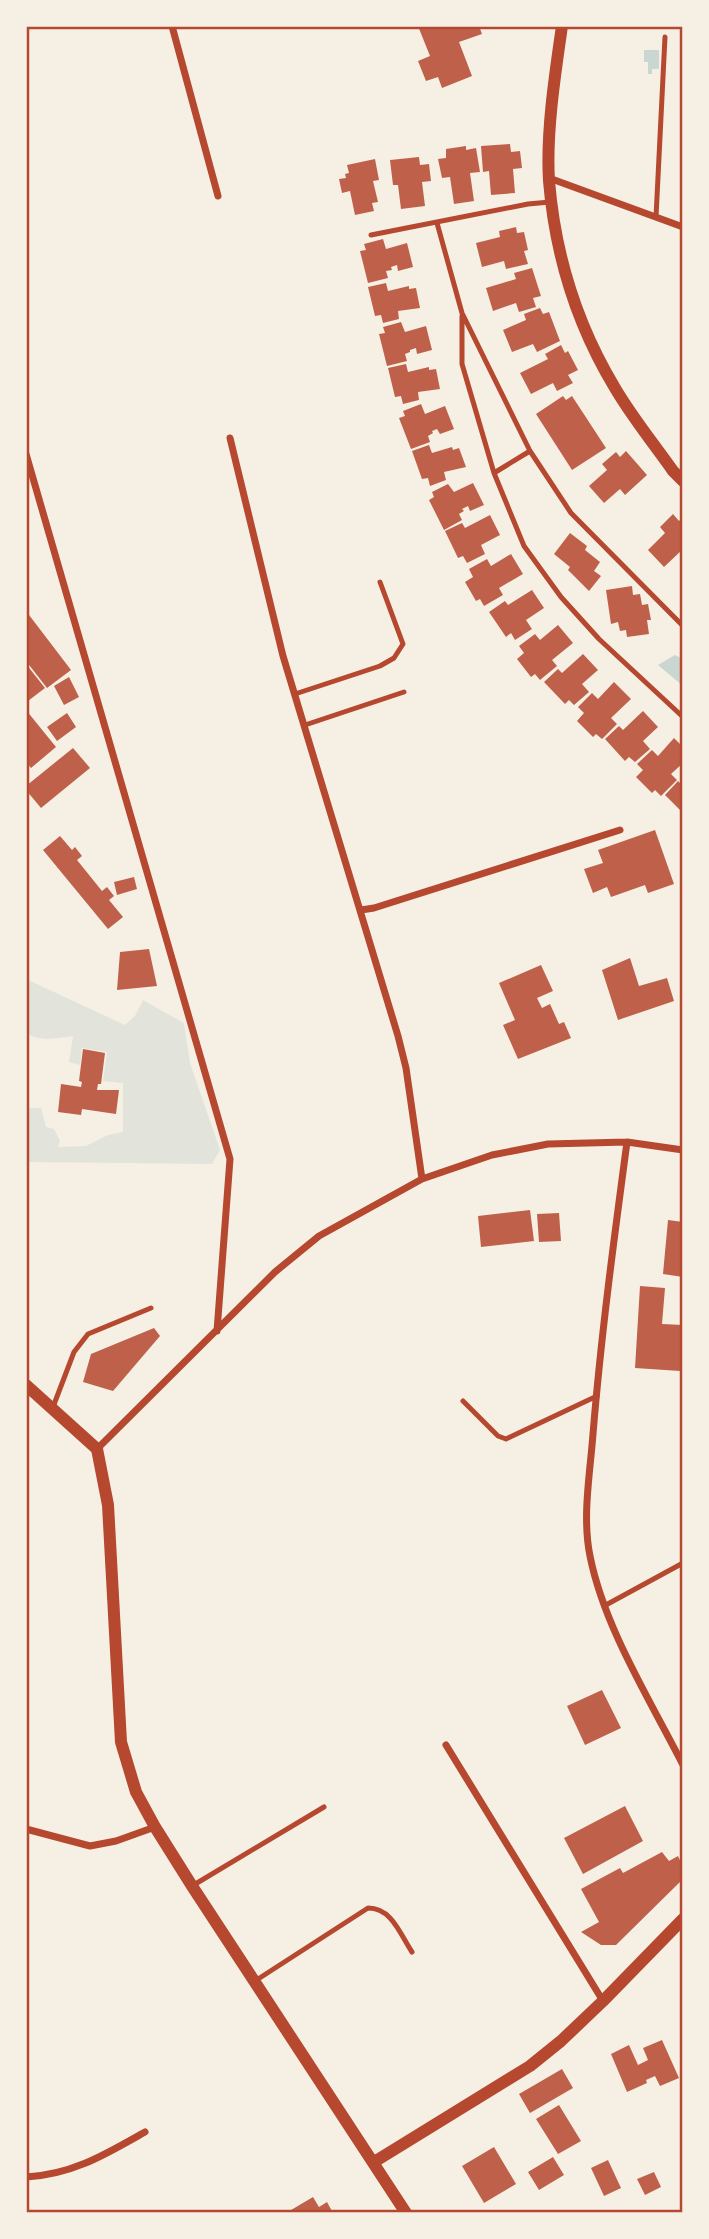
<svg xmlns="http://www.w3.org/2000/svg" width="709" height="2239" viewBox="0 0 709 2239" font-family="Merriweather,serif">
	<rect width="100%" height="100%" fill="#f6efe4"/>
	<path fill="#e2e4dc" d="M26,979L125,1025L135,1016L143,1000L184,1023L190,1063L220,1150L212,1164L26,1162V1108H41L46,1127L54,1129L60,1141L58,1147L86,1146L108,1135L123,1132V1083L103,1081L107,1052L82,1048L80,1065L69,1062L73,1036C57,1038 38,1043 26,1032Z"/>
	<path fill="#c9d6d2" d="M644,50H659V69H652V74H648V62H644Z
		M675,655L683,659V686L658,665Z"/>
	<path fill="#bf614a" d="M418,26H479L482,34L459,42L472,76L442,88L438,77L426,81L418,61L430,56Z
		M510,144L511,152L520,151L522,168L513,169L515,193L491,195L489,171L483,172L481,146Z
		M466,146V150L476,148L480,172L470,173L474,201L454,204L450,177L442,178L438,159L446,158V149Z
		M419,157L420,165L429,164L431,181L422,182L425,206L401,209L398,185H393L390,160Z
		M375,159L379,180L373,181L378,202L372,203L374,211L355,215L350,191L342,193L339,179L346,178L345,174L349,173L347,165Z
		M516,227L517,233L524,232L528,250L524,251L528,264L506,269L504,261L482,267L476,243L500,237L499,231Z
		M383,239L386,249L407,243L413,267L398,271L397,265L391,267L392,270L386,271L388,278L368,283L360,251L366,250L364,244Z
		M532,268L541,296L533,298L536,307L519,312L516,303L493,311L486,288L516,279L514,273Z
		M386,283L388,291L409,286V289L416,288L420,308L398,311L399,319L383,323L381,315L375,316L368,287Z
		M540,308L543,314L549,312L560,341L537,352L533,344L512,352L503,330L526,320L524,314Z
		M401,322L405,332L426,326L432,350L417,354L416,348L410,350V352L405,354L407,361L387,366L379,334L385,333L383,327Z
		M561,345L565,353L568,351L578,370L568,375L573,383L557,391L553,383L531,394L520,373L548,359L545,354Z
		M406,364L408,372L429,367V370L436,369L440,389L418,392L419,400L403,404L401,396L395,397L388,368Z
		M563,396L566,400L572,396L606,448L572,470L536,414Z
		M421,404L425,414L445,406L454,429L440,434L437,429L432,431L433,433L428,436L430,442L411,449L399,418L405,416L403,411Z
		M429,445L432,453L452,447L453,450L459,448L466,467L444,472L446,480L430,486L428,478L422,479L412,451Z
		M626,451L647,475L625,495L620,489L604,503L589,486L607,470L602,464L616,452L620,457Z
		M473,483L484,505L470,511L468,506L462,509L464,511L459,514L462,520L444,530L429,500L434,497L432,492L448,484L454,492Z
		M673,514L679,521L683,517V549L664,567L648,550L665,533L660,527Z
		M490,515L500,535L481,545L485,554L467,563L463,556L458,558L445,531L462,523L465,528Z
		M570,533L587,546L585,550L600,562L594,571L601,576L589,591L568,570L570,567L554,554Z
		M511,554L523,574L499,588L503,595L484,606L480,599L476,601L465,582L473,577L469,569L487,559L491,566Z
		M632,586L633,595L640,594L642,605L648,604L651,620H647L649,634L627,637L626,630L620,631L618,622L611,624L606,590Z
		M532,590L544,608L526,620L532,629L515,640L511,633L506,637L489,612L505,601L508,605Z
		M26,611L71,670L47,688L26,661Z
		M558,625L573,643L552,660L557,666L540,680L535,674L531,677L517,659L524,653L519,646L535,634L540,640Z
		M583,654L598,670L582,684L589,692L574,705L569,700L565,704L544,682L558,669L562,673Z
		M26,664L45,688L28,701L26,698Z
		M69,677L79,697L64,705L54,686Z
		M614,682L631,699L611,718L617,724L602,739L596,734L593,737L577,721L584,713L578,707L592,693L598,699Z
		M26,710L56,747L31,768L26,762Z
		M643,711L658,727L643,741L650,749L635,762L629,757L625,761L605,739L619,726L623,730Z
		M67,713L76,727L57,741L47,727Z
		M674,738L683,747V763L671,774L677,780L661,796L655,790L652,793L636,777L643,770L637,764L652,750L658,756Z
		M73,748L90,768L41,808L26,790V786Z
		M678,781L683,786V813L665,795Z
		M655,830L674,884L648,893L645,885L611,897L607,887L593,893L584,869L603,863L598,850Z
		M60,836L72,850L75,847L82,856L77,860L102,891L107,887L114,896L109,900L123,917L108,929L43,850Z
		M134,877L137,889L117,895L114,882Z
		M149,949L157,986L117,990L120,952Z
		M630,958L639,986L667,978L674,1001L618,1020L602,970Z
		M541,965L553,991L537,998L542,1008L550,1004L559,1024L564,1022L571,1038L518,1059L503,1025L515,1020L499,983Z
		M83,1049L105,1053L101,1084H98L97,1090H119L116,1114L82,1109L81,1115L58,1112L61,1084L81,1087L82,1082L79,1081Z
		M530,1210L534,1241L481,1247L478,1216Z
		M559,1213L561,1241L539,1242L537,1214Z
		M668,1220L683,1222V1277L663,1274Z
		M640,1286L665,1288L662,1324L683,1325L680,1371L635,1368Z
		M154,1328L160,1336L113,1391L83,1382L91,1354Z
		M602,1690L621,1728L585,1745L567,1706Z
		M625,1806L643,1841L583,1874L564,1838Z
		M662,1852L669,1861L678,1856L683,1867V1879L616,1945H601L581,1932L599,1922L581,1889L620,1868L623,1873Z
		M662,2040L679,2078L660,2086L655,2076L646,2080L647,2083L627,2092L611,2054L629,2045L638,2065L648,2060L643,2048Z
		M562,2069L573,2088L530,2113L519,2094Z
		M559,2105L581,2141L558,2154L536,2119Z
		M494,2147L516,2184L484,2203L462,2166Z
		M553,2157L564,2175L539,2190L528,2172Z
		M608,2160L621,2188L604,2196L591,2168Z
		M654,2172L661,2187L645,2195L637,2179Z
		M313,2197L319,2207L327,2202L333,2213H286Z"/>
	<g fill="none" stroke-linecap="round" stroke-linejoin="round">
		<path stroke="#b5482f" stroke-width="5" d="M656,217L665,37
			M437,223L462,313L530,451L571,513L683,626
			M371,235L528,204L550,202
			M462,316V364L494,473L524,546L561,597L599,639L683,717
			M494,473L530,451
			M295,694L380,666L394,658L403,644L380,582
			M305,725L404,692
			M463,1401L498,1436L506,1439L597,1396
			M53,1407L74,1352L88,1334L151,1308
			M604,1606L683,1563
			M192,1886L324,1807
			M255,1981L368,1908C392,1908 400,1934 412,1952"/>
		<path stroke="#b5482f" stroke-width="7" d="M172,26L218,196
			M549,178L683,227
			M230,438L283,656L398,1036L406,1068L422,1179
			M26,454L230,1159L217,1331
			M361,910L374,908L620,830
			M627,1142C614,1239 601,1336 593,1434C590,1474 582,1517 590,1556C604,1627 650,1700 683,1765
			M97,1449L275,1272L319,1236L422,1179L492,1155L548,1144L627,1142L683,1150
			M446,1745L603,2001
			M26,1829L90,1846L116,1841L155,1827
			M26,2177C72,2175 106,2154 145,2132"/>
		<path stroke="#b5482f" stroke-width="12" d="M562,26C555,74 546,133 549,181C555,253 577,325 615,388C632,417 654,444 673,471L683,481
			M26,1385L97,1449L108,1505L121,1742L136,1792L155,1827L192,1886L406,2213
			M374,2162L530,2066L561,2041L603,2001L683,1919"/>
	</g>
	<rect width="709" height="2239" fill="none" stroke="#f6efe4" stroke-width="56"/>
	<rect x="28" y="28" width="653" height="2183" fill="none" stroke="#b5482f" stroke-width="2.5"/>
</svg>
